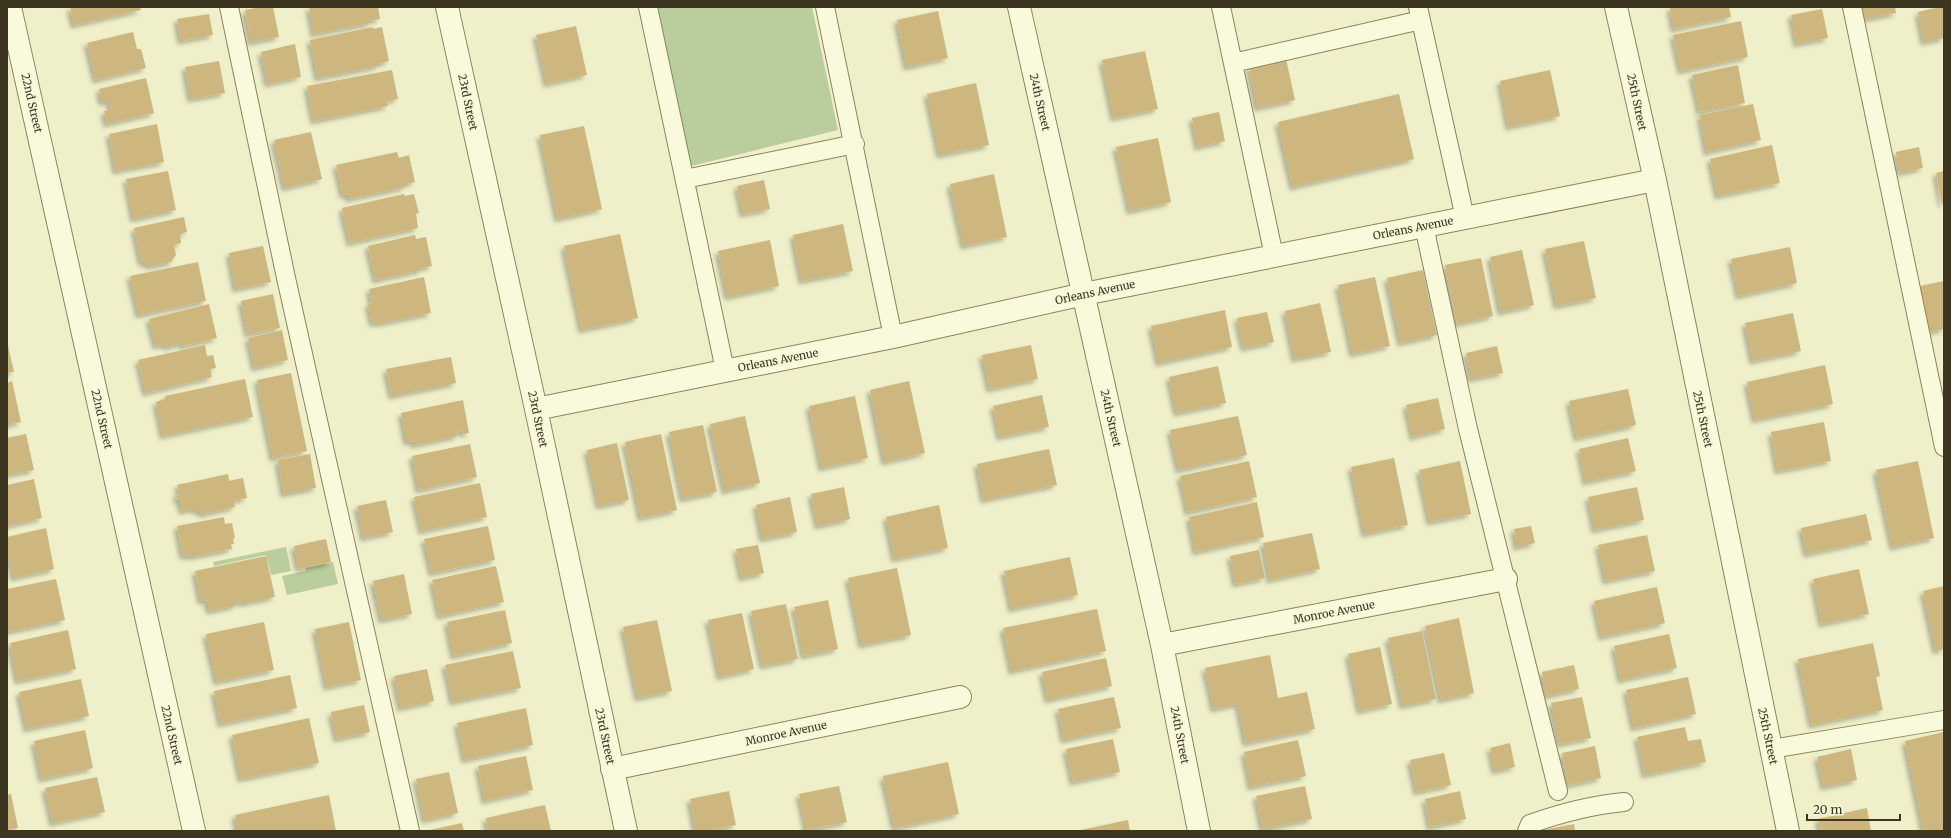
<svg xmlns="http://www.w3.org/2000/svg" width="1951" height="838" viewBox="0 0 1951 838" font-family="Merriweather,serif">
	<defs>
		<filter id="shadow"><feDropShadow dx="-3.5" dy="3.5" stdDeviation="2" flood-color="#0004"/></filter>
	</defs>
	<rect width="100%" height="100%" fill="#efefc9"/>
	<path fill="#b9ce9c" d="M654,7H812L838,130L687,167Z
		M286,547L291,571L271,575L266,555L214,566L213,562Z
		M333,562L338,584L287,595L282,576L306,571V568Z"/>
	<path fill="#cdb77f" filter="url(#shadow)" d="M70,7H140L141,10L74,25Z
		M261,7H273L279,37L251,42L245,10Z
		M309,7H378L380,19L370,21V23L314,34Z
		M1670,7H1729L1731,17L1674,29Z
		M1859,7H1895L1896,13L1861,20Z
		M1940,7H1944V38L1924,42L1918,12Z
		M1822,9L1828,38L1797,44L1791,15Z
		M938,11L948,58L907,67L897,20Z
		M209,14L213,35L181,41L177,19Z
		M1741,21L1748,57L1681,71L1673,35Z
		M576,26L587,75L547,84L536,35Z
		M373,27V29L382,27L389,61L378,64V66L318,78L310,40Z
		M133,32L137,49H141L146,68L96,80L87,43Z
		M295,44L301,77L268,84L261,52Z
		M1145,51L1158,109L1114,118L1102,60Z
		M1286,59L1295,100L1258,108L1249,67Z
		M219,61L225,93L191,99L185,67Z
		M1738,65L1745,103L1700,112L1692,75Z
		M392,70L398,99L387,101L388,106L314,121L307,86Z
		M1550,70L1560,116L1509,127L1500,81Z
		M146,78L154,113L107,124L104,111L111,110L109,101L102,102L99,89Z
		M976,83L989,145L940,155L927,94Z
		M1399,94L1414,159L1293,187L1278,122Z
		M1753,104L1761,140L1707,152L1700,115Z
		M1219,112L1225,141L1198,147L1192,118Z
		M157,124L164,162L116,171L109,134Z
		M584,126L602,209L558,219L540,135Z
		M311,132L322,179L285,188L274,140Z
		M1158,138L1171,202L1130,211L1116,147Z
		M1772,145L1780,183L1718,196L1710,159Z
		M1919,147L1923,168L1900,173L1896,152Z
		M397,152L399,158L409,155L415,182L405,184V187L349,199L348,194L343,195L336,165Z
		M168,171L176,210L134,219L126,179Z
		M1944,171V204H1942L1936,173Z
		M994,174L1007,237L964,246L950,184Z
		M764,180L770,209L743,214L737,186Z
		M404,194L405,196L414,194L419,213L416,214L418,228L350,243L342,208Z
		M184,217L187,232L180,234L181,243L174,245L176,255L171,262L151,266L141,261L134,228Z
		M843,224L853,271L802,281L793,235Z
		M620,234L638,318L582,330L564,246Z
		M415,235L416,239L426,237L432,266L421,268L422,270L376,280L368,246Z
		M770,240L779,286L728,297L718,251Z
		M1584,241L1596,298L1557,306L1545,249Z
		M263,246L271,282L236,289L229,253Z
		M1790,247L1797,283L1739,296L1731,259Z
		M1522,250L1534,305L1501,312L1490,257Z
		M1481,258L1493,316L1457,324L1445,265Z
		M198,262L206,301L139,315L130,276Z
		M1423,270L1437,335L1401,343L1387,278Z
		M424,277L431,313L378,324L377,321L373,324L368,304L372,303L369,289Z
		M1375,277L1390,346L1353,354L1338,285Z
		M1944,281V329L1926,333L1916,287Z
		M273,294L280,328L248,334L241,301Z
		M1320,303L1331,352L1295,359L1285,311Z
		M209,304L217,338L183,346L182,343L167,347L166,344L156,346L149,319Z
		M1225,310L1232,347L1159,363L1151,326Z
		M1267,312L1274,342L1244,348L1237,318Z
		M1793,313L1801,351L1753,361L1745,323Z
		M282,330L288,360L255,368L248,338Z
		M7,341L14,372L7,373Z
		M205,345L207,356L213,355L216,368L210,369L212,377L146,393L138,360Z
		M1031,345L1038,379L990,389L982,355Z
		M1497,346L1503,373L1471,379L1466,353Z
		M451,357L456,383L392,396L386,369Z
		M1825,365L1833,404L1755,420L1747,382Z
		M1218,366L1226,403L1177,413L1169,377Z
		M291,373L307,451L273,458L257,380Z
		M245,379L253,417L163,436L156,402L165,399V396Z
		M12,381L21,422L7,425V383Z
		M909,381L925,453L885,462L870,390Z
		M1628,389L1636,425L1577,438L1569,401Z
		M1042,395L1049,427L1000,437L993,406Z
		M855,396L868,458L822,468L809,406Z
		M1438,398L1445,429L1413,437L1406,405Z
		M463,400L469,433L463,434L462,431L457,432L458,436L414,445V441L407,442L401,413Z
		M745,416L760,483L725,491L710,424Z
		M1238,416L1247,455L1179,470L1170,430Z
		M1824,422L1831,461L1778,471L1771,432Z
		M703,425L717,492L683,499L669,432Z
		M26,434L34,470L7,475V438Z
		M661,434L677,510L641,518L625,442Z
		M1628,438L1636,471L1586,482L1579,449Z
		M617,443L629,500L599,506L587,450Z
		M470,444L477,477L419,490L412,456Z
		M1049,449L1057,485L984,500L977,464Z
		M310,454L316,488L284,494L278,460Z
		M1394,458L1408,525L1365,534L1351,467Z
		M1249,461L1257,497L1188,512L1180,476Z
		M1460,461L1471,514L1430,522L1419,470Z
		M1918,461L1934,538L1893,547L1876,470Z
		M228,474L229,481L243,478L247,498L234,501L235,507L204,514L194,509L182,511L180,500H177L176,495L180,494L177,485Z
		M34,479L42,518L7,526V485Z
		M480,483L487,517L422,531L414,497Z
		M844,487L850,519L818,526L811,494Z
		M1637,487L1644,520L1595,530L1588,497Z
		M790,497L797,532L763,539L756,505Z
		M386,500L393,532L364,538L357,506Z
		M1257,502L1264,537L1196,552L1189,517Z
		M939,505L948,548L895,559L886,517Z
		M1866,514L1872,540L1807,554L1801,528Z
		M224,517L225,524L232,523L235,538L233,539L234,544H231L232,549L190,557V555L183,556L177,526Z
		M488,526L495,560L432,573L424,539Z
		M1531,526L1535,543L1517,547L1514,529Z
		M46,528L54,569L14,578L7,545V537Z
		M1312,533L1320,569L1270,580L1263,543Z
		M1647,535L1655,571L1606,581L1598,545Z
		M326,539L331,562L299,569L294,546Z
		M758,545L764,573L742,578L736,549Z
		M1259,550L1265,578L1236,584L1230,556Z
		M266,556L275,597L245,603L238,602L234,606L210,611L207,600L201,601L195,571Z
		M1070,557L1078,595L1012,609L1004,571Z
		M496,566L504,602L440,616L432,580Z
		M897,568L911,635L862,645L848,578Z
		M1859,569L1869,614L1822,624L1813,579Z
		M404,574L412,614L382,620L373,581Z
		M56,579L65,620L7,632V589Z
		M1944,586V649L1936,651L1923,591Z
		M1657,587L1665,623L1602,637L1594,601Z
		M828,600L838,649L804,656L794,607Z
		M786,604L798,659L763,666L751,611Z
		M1097,609L1106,651L1012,671L1003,628Z
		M505,610L512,643L454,656L447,622Z
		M742,613L754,669L720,677L708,620Z
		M1459,618L1474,693L1441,700L1425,626Z
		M657,620L672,691L638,698L623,627Z
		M264,622L274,670L217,682L206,634Z
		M349,622L361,680L327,687L315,629Z
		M68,630L76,669L18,681L10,643Z
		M1422,631L1436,699L1403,706L1388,638Z
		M1669,634L1677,668L1621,680L1614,646Z
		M1873,643L1880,676L1876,677L1883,710L1812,725L1798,659Z
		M1380,647L1392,704L1360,711L1348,654Z
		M513,651L521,688L453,702L445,665Z
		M1270,655L1278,698L1307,692L1315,729L1246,743L1238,704L1214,709L1205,668Z
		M1106,658L1112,686L1048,700L1042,672Z
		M1574,665L1579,689L1547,696L1542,672Z
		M427,669L434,701L401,708L394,676Z
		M290,675L297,708L221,724L214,691Z
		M1688,677L1696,714L1634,728L1626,690Z
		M81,679L89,716L27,729L19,692Z
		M1114,697L1121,728L1064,740L1058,709Z
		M1582,697L1591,738L1560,744L1551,703Z
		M364,705L370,732L337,739L331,712Z
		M526,708L533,745L465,760L457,723Z
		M309,718L319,763L241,779L232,735Z
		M1685,727L1688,741L1701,739L1706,762L1645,775L1637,737Z
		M85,730L93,768L42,779L34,741Z
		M1944,732V831H1924L1905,741Z
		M1113,739L1120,772L1073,782L1066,749Z
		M1298,740L1306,776L1251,787L1244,752Z
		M1510,743L1515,767L1495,771L1490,748Z
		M1595,746L1601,778L1569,785L1562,753Z
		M1851,749L1857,780L1824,787L1817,757Z
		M1444,753L1451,785L1417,792L1410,760Z
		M526,756L533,790L485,801L478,766Z
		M948,762L959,814L895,828L883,776Z
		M449,772L458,813L425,820L416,779Z
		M97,777L105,812L53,823L45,788Z
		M839,786L847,822L807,830L799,794Z
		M1305,786L1312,819L1263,829L1256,796Z
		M729,791L736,825L707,831H696L690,799Z
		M1460,791L1466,819L1430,827L1425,799Z
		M11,794L18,828L7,830V795Z
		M329,795L336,831H238L235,815Z
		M545,805L551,831H488L486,818Z
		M1867,808L1871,831H1821L1818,819Z
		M1128,820L1130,831H1081V830Z
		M462,823L464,831H431L430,830Z
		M1574,824L1575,831H1543V830Z"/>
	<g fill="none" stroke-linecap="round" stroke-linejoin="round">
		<g stroke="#8c845d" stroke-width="20">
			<path id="lane" d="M229,7L286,278L410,831
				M648,7L725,370
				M825,7L893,337
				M1221,7L1274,256
				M1418,7L1465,218
				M1852,7L1944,447
				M1233,63L1421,20
				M685,179L855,144
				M1424,226L1468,429L1558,791
				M1771,749L1944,720
				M1527,831L1530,824C1561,813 1592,805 1624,802"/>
		</g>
		<g stroke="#8c845d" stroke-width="24">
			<path id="street" d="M10,7L194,831
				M447,7L536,409L626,831
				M1019,7L1162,645L1199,831
				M1616,7L1655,180L1788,831
				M536,409L893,337L1084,294L1655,180
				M1162,645L1506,579
				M612,769L960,697"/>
		</g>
		<use href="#lane" stroke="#f9f9dc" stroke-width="18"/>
		<use href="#street" stroke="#f9f9dc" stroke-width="22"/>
	</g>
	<g text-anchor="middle" stroke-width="3" stroke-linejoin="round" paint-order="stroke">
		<g font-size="11" fill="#3c3621" stroke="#f6f6d8">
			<text transform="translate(468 102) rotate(78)" y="4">23rd Street</text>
			<text transform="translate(1040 102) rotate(77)" y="4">24th Street</text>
			<text transform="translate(1637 102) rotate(78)" y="4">25th Street</text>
			<text transform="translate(32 103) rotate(77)" y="4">22nd Street</text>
			<text transform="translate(1413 228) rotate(-11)" y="4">Orleans Avenue</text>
			<text transform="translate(1095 292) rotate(-12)" y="4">Orleans Avenue</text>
			<text transform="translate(778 360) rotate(-11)" y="4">Orleans Avenue</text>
			<text transform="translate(1111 418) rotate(77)" y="4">24th Street</text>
			<text transform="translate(102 419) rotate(77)" y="4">22nd Street</text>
			<text transform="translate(538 419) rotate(78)" y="4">23rd Street</text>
			<text transform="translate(1703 419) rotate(78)" y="4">25th Street</text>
			<text transform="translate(1334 612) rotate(-11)" y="4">Monroe Avenue</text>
			<text transform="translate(786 733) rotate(-12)" y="4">Monroe Avenue</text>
			<text transform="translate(172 735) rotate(77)" y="4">22nd Street</text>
			<text transform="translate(1180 735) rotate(79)" y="4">24th Street</text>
			<text transform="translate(605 736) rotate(78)" y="4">23rd Street</text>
			<text transform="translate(1768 736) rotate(78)" y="4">25th Street</text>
		</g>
	</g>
	<rect width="1951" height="838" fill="none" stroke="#3c3621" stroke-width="16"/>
	<path d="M1807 814v6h93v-6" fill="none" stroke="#3c3621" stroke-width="2"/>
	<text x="1813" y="814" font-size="12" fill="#3c3621" stroke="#f6f6d8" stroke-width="3" paint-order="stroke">20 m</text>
</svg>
